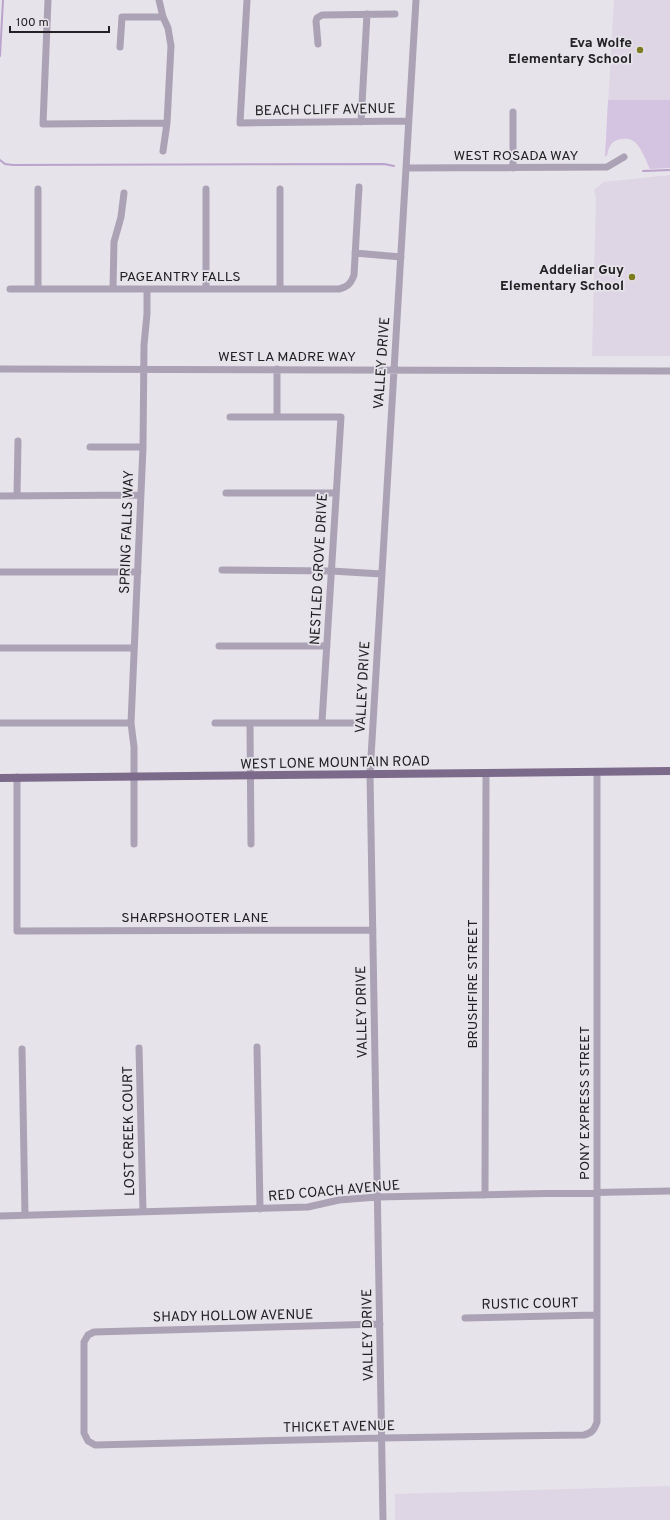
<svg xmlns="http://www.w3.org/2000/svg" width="670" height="1520" viewBox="0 0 670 1520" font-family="Overpass,sans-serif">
	<rect width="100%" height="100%" fill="#e7e3ea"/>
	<path fill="#ded6e4" d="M614,0H670V168L643,154L637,144L633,140L627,139L617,140L613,142L609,148L607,155L605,157Z
		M670,175V356H592L596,197L594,190L604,182Z
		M670,1486V1520H395V1494Z"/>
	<path fill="#d4c4e1" d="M608,100H670V168L650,169C646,161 643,151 637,144C630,136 615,137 610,146C608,149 608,152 607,155L605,157Z"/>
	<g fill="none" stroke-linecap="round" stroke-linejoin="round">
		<path stroke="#baa3cc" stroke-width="2" d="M0,56L3,0
			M0,160L5,164L13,165L384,164L394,166
			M643,171L670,170"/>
		<path stroke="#aca2b5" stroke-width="7" d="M48,0L43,124L167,123
			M159,0L163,17L168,28L171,46L167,123L163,151
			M247,0L240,123L409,121
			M318,44L316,21L317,18L322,15L395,14
			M120,47L122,17H163
			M361,122L367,14
			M406,168L607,167L624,157
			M513,168V112
			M38,189V289
			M206,189V289
			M280,189V289
			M355,253L401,257
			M10,289H339C347,287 351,284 354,275L359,187
			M113,289L114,242L121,217L124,193
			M0,369L670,371
			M277,369V417
			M230,417H341L322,722
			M90,447H143
			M226,493H336
			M0,496L141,495
			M17,496L18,441
			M222,570L331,571L382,574
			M0,572H138
			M219,646H327
			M0,648H134
			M0,723H131
			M215,723H355
			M250,723L251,844
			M17,777V931L373,930
			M134,844V747L131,723L143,447L144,345L147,314V289
			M257,1047L260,1209
			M139,1048L143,1212
			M22,1049L25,1215
			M485,1195L486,773
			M0,1216L308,1207L339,1200L377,1197L670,1191
			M465,1318L597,1315
			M380,1324L94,1332L88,1335L84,1342V1433L88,1441L95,1445L381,1438L584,1435C592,1433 594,1430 597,1422V772
			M383,1520L370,774L416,0"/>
		<path stroke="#7c6a8b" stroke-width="8" d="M0,778L670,771"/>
	</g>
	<g fill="#7d7b22" stroke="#e7e3ea" stroke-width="1.5">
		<circle cx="640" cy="50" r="4"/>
		<circle cx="632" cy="277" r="4"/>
	</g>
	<g text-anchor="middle" stroke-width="3.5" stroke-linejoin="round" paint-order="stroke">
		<g font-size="14" font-weight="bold" fill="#222123" stroke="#e7e3ea" text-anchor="end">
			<text x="632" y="47">Eva Wolfe<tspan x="632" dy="16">Elementary School</tspan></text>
			<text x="624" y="274">Addeliar Guy<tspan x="624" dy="16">Elementary School</tspan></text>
		</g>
		<g font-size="14" fill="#222123" stroke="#e7e3ea">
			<text transform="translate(325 109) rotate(-1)" y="5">BEACH CLIFF AVENUE</text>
			<text x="516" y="160">WEST ROSADA WAY</text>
			<text x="180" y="281">PAGEANTRY FALLS</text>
			<text x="287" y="361">WEST LA MADRE WAY</text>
			<text transform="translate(381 363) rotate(-86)" y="5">VALLEY DRIVE</text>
			<text transform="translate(126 532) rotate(-88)" y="5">SPRING FALLS WAY</text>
			<text transform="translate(318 569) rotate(-87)" y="5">NESTLED GROVE DRIVE</text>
			<text transform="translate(362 687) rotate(-87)" y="5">VALLEY DRIVE</text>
			<text transform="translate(335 762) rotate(-1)" y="5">WEST LONE MOUNTAIN ROAD</text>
			<text x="195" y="922">SHARPSHOOTER LANE</text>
			<text transform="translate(472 984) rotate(-90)" y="5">BRUSHFIRE STREET</text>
			<text transform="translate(361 1012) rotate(-91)" y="5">VALLEY DRIVE</text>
			<text transform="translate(584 1103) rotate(-90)" y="5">PONY EXPRESS STREET</text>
			<text transform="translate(128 1131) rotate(-91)" y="5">LOST CREEK COURT</text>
			<text transform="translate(334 1190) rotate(-5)" y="5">RED COACH AVENUE</text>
			<text transform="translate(530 1303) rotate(-1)" y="5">RUSTIC COURT</text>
			<text transform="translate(233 1315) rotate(-1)" y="5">SHADY HOLLOW AVENUE</text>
			<text transform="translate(367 1335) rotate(-91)" y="5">VALLEY DRIVE</text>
			<text transform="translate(339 1426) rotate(-1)" y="5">THICKET AVENUE</text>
		</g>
	</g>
	<path d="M10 26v6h99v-6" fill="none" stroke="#222123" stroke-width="2"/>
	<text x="16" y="26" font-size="12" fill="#222123" stroke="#e7e3ea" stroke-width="3" paint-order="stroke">100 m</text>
</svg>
